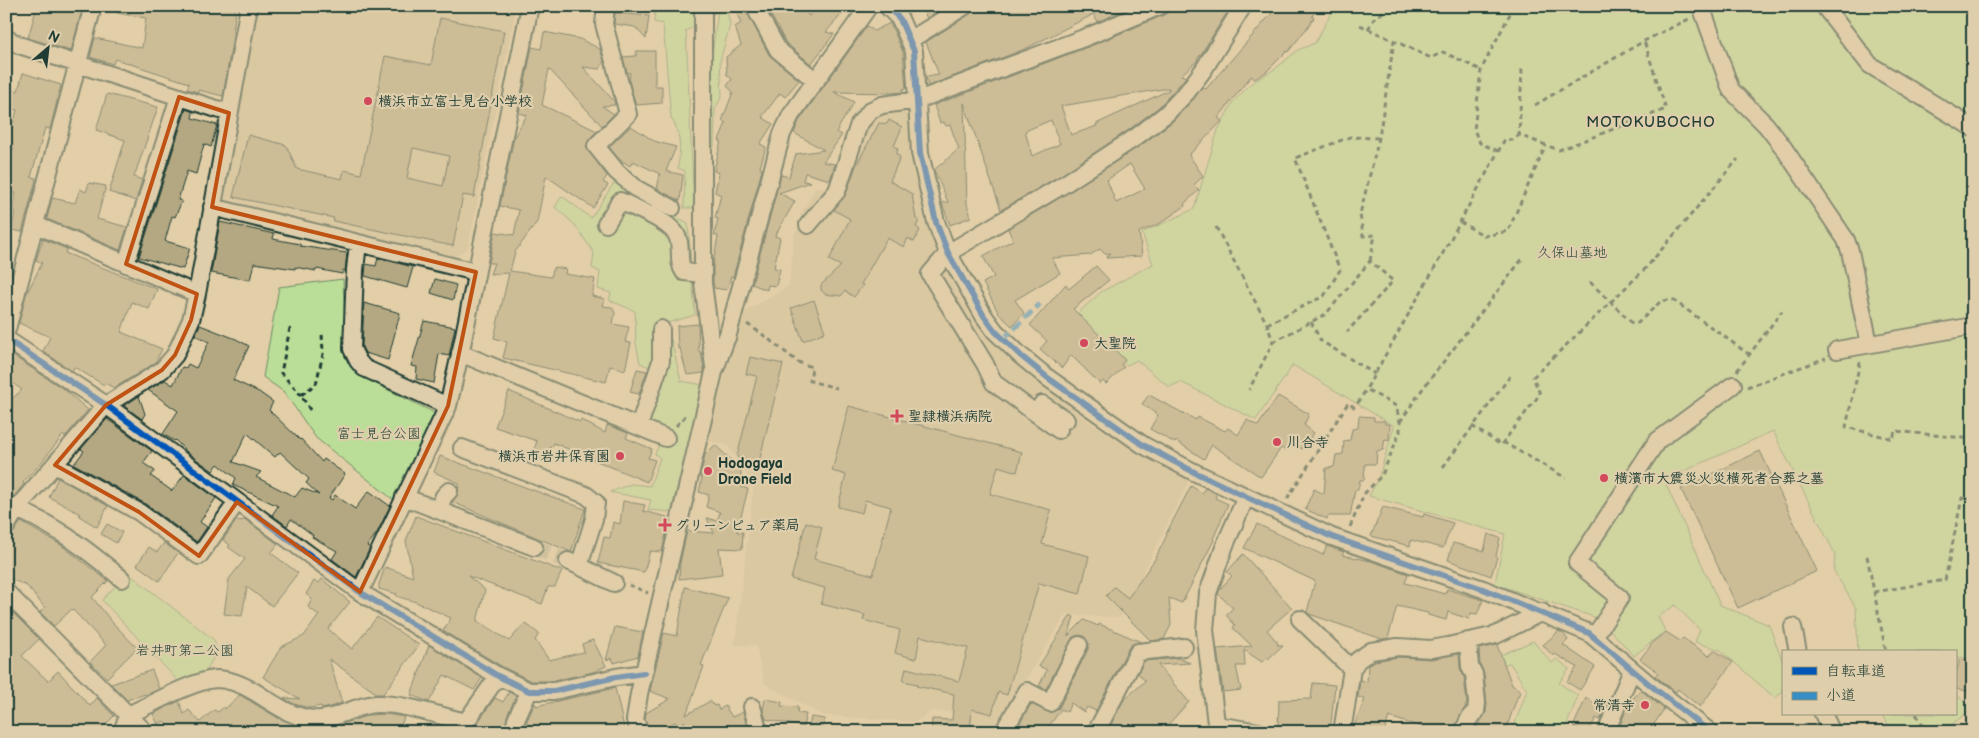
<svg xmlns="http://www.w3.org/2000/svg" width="1979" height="738" viewBox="0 0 1979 738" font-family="'Balsamiq Sans','Klee One',sans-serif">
	<rect width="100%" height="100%" fill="#e2cea7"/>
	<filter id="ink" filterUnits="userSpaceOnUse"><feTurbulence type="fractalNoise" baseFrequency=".02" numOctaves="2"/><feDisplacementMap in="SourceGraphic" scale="10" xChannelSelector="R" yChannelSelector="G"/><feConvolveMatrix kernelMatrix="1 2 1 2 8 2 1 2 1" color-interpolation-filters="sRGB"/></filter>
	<g filter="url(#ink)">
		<path fill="#d0c09a" d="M255,6H516L468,248L452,258L225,203L221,196Z
			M909,98L914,171L927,224L937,251L959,297L981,330L1019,367L1094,425L1189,480L1120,618L1066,614L1018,691L989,732H978L962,712L931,711L916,722L823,715L765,684L756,645H735L754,485L727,445L706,440L743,313L789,286L795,234L803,221L800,216L816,187L833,190L852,124Z"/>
		<path fill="#badd97" stroke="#6c8d66" d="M648,6H730L727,9L730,25L720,61L722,96L715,109L714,147L709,149L708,83L718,11L686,31L694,208H684L685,171L678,168C680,151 682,133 671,118L663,24L654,22L655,11L648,8Z
			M1335,6H1973V659L1958,657L1955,665V652H1858L1856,608L1834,571L1835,554L1773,431L1664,480L1720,605L1769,625L1783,663V692L1775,698L1720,650L1695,642L1700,630L1675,605L1658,617L1665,631L1634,656L1600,619L1495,584L1505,534L1369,496L1379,477L1394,426L1293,365L1256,420L1181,382L1169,387L1137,360L1127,365L1076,315L1101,292L1153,264L1142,233L1194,209L1218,130L1233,102L1253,82L1275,69L1298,50L1315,43Z
			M616,180L636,196L688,223L695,315L667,323L681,381L703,385L671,512L648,510L651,500L610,492L631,484L650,486L660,458L655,454L665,431L646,422L661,372L640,363L636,343L635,311L609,300L611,293L598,289L600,272L592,268L594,253L575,225L555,207L562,196L591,218Z
			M343,279L346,357L358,375L437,414L395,501L316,438L284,392L263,377L279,287Z
			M128,573L214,640L217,651L206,671L178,681L102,600Z
			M1533,641L1552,663L1557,659L1569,669L1559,683L1578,696L1564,732H1512L1527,690L1510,663L1483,669L1480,664Z
			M1955,694L1973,708L1942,732H1894L1881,714H1955Z"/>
		<path fill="#b4a882" stroke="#1f3d34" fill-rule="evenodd" d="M37,6H83L71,51L28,38Z
			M118,6H236L232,42L223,96L198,90V92L187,89L189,83L115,59L113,64L90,57L95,38L142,48L146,18L117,13Z
			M733,6H744L769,55L799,80L785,97L780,93L762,117L773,124L760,144L766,147L760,167L762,170L733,277L731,276L727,290L714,288L713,282V265L718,236L714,235L718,219L715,218L721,195L715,192L719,173L714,171L721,141L719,140L726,123L722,121L733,92L727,86L732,79L727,75L726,57L741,45L735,27L741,23Z
			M766,6H801L809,16L817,6H849L826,32L834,34L811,64L786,43Z
			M920,6H946L927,18Z
			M979,6H1134L1097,22L1094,14L1025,49L928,86L926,77L939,75L926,42L970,14Z
			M1170,6H1231L1201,54L1197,59L1198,60L1181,75L1186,77L1159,107L1130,129L1061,175L1001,210L964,103L967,204L971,217L950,225L942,203L948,202L934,170L959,149L950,125L946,126L944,122L940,123L934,105L1093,45L1164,15L1168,12ZM1169,88V90L1096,124L1097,126L1071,135L1061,106ZM1051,120L1060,144L1032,156L1025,131Z
			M1278,6H1319L1312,16L1314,18L1306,29L1288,52L1287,51L1266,72L1255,79L1251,76L1218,118L1222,121L1189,155L1203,176L1194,185L1199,190L1184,204L1185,206L1159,224L1139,232L1142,256L1106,258L1111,253L1105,254L1100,249L1090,255L1052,258L1060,273L1015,300L1024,313L1012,326L999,314L983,283L994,277L983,256L1013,240L1008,229L1071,191L1141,145L1172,122L1203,87L1206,89ZM1130,164L1145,189L1116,203L1107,180Z
			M615,13L649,16L646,39L635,27L614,24Z
			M440,18L504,31L474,197L463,195L453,246L333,221L334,218L233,197L248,135L286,145L297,169L342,179L344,170L361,174L385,56L431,65ZM413,148L449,156L443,186L407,178Z
			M890,23L903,52L906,88L903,89V92L893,93L834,92L854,102L836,132L842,135L823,162L835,164L830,180L805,173L803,181L810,182L779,193L795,201L775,236L780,238L774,268L780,269L776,286L768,285L767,290L752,284L781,175L789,177L796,154L824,150L794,133L799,121L867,26L874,31Z
			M544,32L580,39L600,49L604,61L600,69L583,67L614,101L615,105L602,106L614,114L602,126L549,69L542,105L597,131L589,139L586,147L607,176L603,182L608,185L593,208L546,176L537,222L515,252L510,271L551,277L554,267L566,269L565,274L595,279L592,296L605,299L603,306L612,307L615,313L613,324L629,327L625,342L631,343L625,370L610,366L606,382L503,358L507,342L494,338L509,273L490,274L494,263H489L495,232L514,235L519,210L500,206L514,137L527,115L519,113L532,47L541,49Z
			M636,51H655V86H662V103L636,105L629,81L630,73L627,72L623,57L636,56Z
			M23,73L61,85L50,129L45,128L31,177L36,178L35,184L22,232L12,230L15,210H12L16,193L9,192L10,184L6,183L14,148L7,146L17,110L6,108V89L18,91Z
			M107,94L158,107L134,177L142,180L136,201L109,192L125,140L96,130Z
			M186,109L193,112L192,118L217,125L211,147L204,144L196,174L187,171L178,200L182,201L175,217L172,216L165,241L190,248L183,269L139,257Z
			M889,120L902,127L894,146L898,149L896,154L900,157L890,181L912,194L916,219L919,220L916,227L920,230L914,242L908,238L904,247L887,238L861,284L863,285L854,297L845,291L841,296L825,294L821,290V285L841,266L829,260L850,219L834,210L846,194L856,166L879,123L887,124Z
			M631,126L654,141L676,147L666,171L683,175L680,201L657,189L660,174L633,161L630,166L619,159L609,147Z
			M89,183L106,186L97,219L127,227L120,250L47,219L52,198L75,203L80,189L86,192Z
			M220,222L274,234L273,239L300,244V246L347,253L345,271L343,270L342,274L317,269L316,271L295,267V269L254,263L250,280L211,273Z
			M43,239L67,249L65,253L157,289L149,309L132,302L121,332L162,349L155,363L114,388L105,383L104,385L74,367L72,371L43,351L50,337L19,323L26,295L42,263L36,260Z
			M378,258L413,267L407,288L365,276L366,264L376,266Z
			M1096,266L1109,280L1073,309L1125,360L1121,365L1124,367L1106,384L1103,381L1100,384L1071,355L1062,368L1040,349L1047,341L1030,325L1066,284L1069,289Z
			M435,279L456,285L453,300L431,293Z
			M814,300L825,332L803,341L791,308Z
			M364,303L400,313L388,360L365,353L362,347Z
			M424,321L455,327L449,356L439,354L434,383L416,379L417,367L411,366Z
			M698,324L699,352H701L704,369V373L687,375L680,348L678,349L677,326Z
			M200,325L236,339L249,346L233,380L259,392L273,402L269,410L300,440L301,439L322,462L324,459L345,474L329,498L332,500L335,495L355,509L369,491L390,506L377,533L367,546L370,548L356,577L332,559L337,551L312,537L313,535L291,519L287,526L272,515L278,506L233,485L236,478L218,464L213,471L189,454L175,440L174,441L163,434L178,411L148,390L165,380L173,385L182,367L186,368L188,364L196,368L209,342L195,335ZM247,433L275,457L280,452L309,479L306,483L319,495L302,488L295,497L256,477L261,472L233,462Z
			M13,356L65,390L88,410L65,437L63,435L40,464L23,482L24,484L14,496L6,491V404L22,390L6,378V365Z
			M750,357L783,364L759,462L737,457L757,376L746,374Z
			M637,369L647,371L639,394L630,392Z
			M509,391L580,422L581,420L605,433L607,425L628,433L626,438L652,449L648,458L655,460L647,482L554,443L552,447L551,446L546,461L532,456L537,441L495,427Z
			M1149,395L1196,420L1198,417L1225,431L1228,428L1238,435L1247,420L1258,426L1278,396L1309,414L1304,425L1314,433L1302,449L1292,444L1285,450L1281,448L1261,477L1212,445L1204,459L1176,441L1175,443L1150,429L1158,415L1142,404Z
			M139,396L145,414L142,419L124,406Z
			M849,406L1022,452L1017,472L998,466L990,494L1051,510L1042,544L1089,556L1080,594L1039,583L1007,695L998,692L992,714L972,709L970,732H931L932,719L952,720L954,694L916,686L917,684L903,681L906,668L959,681L968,648L920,636L916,659L895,653L900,630L863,620L865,615L821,604L825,588L791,579L806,522L822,527L814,559L873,575L891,507L865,500L862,513L838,507L846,475L832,471Z
			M1359,416L1374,417V421H1385V424H1390L1389,440L1385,439L1383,450L1377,451L1376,464H1365L1364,480H1360L1358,490H1355L1350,516H1328L1327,519L1305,509L1314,489L1324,494L1326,468L1334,467L1336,455L1343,454L1344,441L1350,440L1352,429L1358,428Z
			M107,419L152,451L143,463L155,471L151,476L172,491L184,475L216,498L200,522L207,527L197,542L144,503L74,464L84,451L81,449Z
			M715,445L741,469V487L748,489L737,532H743L742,549L719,548L722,574L679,579L680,563L687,531L714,533L707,518L717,521L720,512L706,507L709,495L699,492L702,478L700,477L705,455Z
			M1760,451L1817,571L1738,608L1681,489Z
			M440,456L585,509L571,552L452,502L458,494L459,483L434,472Z
			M58,478L108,506L97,527L79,516L80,514L49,497Z
			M1191,486L1202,493L1205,488L1217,494L1215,498L1228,504L1213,539L1214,540L1182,603L1169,598L1171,625L1164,639L1151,641L1106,596L1114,587L1128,598L1155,559L1167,535L1166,534Z
			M623,501L645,505L643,511L667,517L664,529H667L662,552L650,551L644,572L598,563L604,537L610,538L613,522L620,524Z
			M1383,507L1423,517L1424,514L1453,523L1443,548L1411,540L1410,546L1371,536Z
			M416,516L562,571L555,587H548L542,604L468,576L485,590L477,621L509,641L525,623L539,634L535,640L549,660L584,652L582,644L593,640L606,666L593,672L553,681H531L503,667L443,631L451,618L416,602L396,596L397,594L379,589V584L385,567L413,577L406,541Z
			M246,520L278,544L271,553L298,573L272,606L247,587L242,616L224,614L229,579L245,559L228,547L230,545L223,540L236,521Z
			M21,522L61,545L108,581L92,597L112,622L137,648L107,678L90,662L106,645L72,609L54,626L40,612L45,608L27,586L6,577V542Z
			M107,524L122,532L116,543L101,534Z
			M1257,524L1323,555L1327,546L1344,552L1342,555L1371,561L1408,574L1405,583L1445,594L1447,589L1483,600L1477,614L1471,613L1469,619L1448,612L1446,620L1428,615V613L1397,606L1388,638L1382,639L1309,614L1307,612L1315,581L1244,548Z
			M1488,534L1500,538L1496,556L1497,557L1491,576L1448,560L1453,543L1484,551Z
			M164,543L178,553L159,581L137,565L149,547L157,552Z
			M1243,554L1292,608L1267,630L1278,643L1277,645H1283L1267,660L1266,659L1262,662L1244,650L1245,666H1236L1241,690L1223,692L1217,649L1252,646L1233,628L1235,625L1226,615L1233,608L1218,594L1220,589L1232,576L1227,572Z
			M322,579L350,602L328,629L352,649L377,617L419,645L383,694H377L329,659L342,703L327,708L322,709L321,706L310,708L294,704L283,698L300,699L263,677L281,647L304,636L319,615L308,607L312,599L306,594L314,581L319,583Z
			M685,587L728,598L701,665L704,666L686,715L710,701L714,706L717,705L719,710L725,706L732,717L743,712L747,727L740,732H690L684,721L681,728L675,722L655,732H650L645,719L646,713L670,699L650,691L664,633L677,636Z
			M6,606L39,639L22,656L48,681L58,671L90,706L97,698L114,716L98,732H6Z
			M1071,615L1074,617L1068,636L1084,620L1098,626L1099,624L1141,642L1133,644L1129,647L1096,711L1087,707L1084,712L1071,703L1067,712L1061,709L1045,732H1015L1031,704L1050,713L1059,708L1088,649L1089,644L1084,636L1079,635L1073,637L1046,689L1039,686L1047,670L1039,666Z
			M615,627L643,632L638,656L614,663L612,658L606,660Z
			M1559,631L1563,633L1568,640L1563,645L1595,667L1580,690L1567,682L1577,667L1555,654L1553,656L1543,645Z
			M1666,632L1680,641L1683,638L1709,656L1714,650L1733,662L1700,707L1678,689L1676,692L1655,676L1658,672L1640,659L1655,640Z
			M429,645L482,678L474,690L444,675L429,702L411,695Z
			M1497,645L1512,685L1521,691L1517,698L1505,732H1474L1486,713L1487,704L1484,673L1480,664L1479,649Z
			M1459,654L1460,668L1464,677L1467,703L1453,732H1438L1389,717L1384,732H1363L1353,729L1365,699L1358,697L1360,680L1367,682L1368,665L1375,661L1398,657L1431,659Z
			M1178,658L1190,663L1158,665L1189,702L1161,732H1107L1123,701L1145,681L1138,673L1144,661Z
			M1960,659L1973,663V677L1969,691L1955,689V677Z
			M152,670L159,689L146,695L145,694L127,700L111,684Z
			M1313,683L1335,685L1330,732H1307V729L1278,728L1279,700L1311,699Z
			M615,688L625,732H524L526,723L535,703L536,706Z
			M1641,690L1664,709L1649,732H1619L1618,730L1629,703Z
			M509,692L516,696L507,716L504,732H471L495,698L503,702Z
			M240,695L278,718L303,727L306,732H174L164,721L158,724L153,714L179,701L184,714L189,710L200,722L214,710L218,712L224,707L225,709Z
			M1586,698L1605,709L1600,720L1596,718L1588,732L1573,727Z
			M765,699L782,702L781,706L798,707L797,713L806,714L803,727L766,719L763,710Z
			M386,714L404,717L399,732H335L332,727L370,715Z
			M811,717L825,719L822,732H808Z"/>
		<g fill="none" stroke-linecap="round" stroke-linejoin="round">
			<path stroke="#bbb190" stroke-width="16" stroke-dasharray="16 8" stroke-linecap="butt" d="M534,547L568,561"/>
			<g stroke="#1f3d34" stroke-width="20">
				<path id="minor" d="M606,6L604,24L628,114L596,146L617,172L637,189L672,208
					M754,6L778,50L816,81
					M887,6L900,19L914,51L920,153L936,222L948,253L984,316L995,331L1021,356L1048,378L1143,445L1194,472L1332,537L1483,589L1589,633L1649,684L1710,732
					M1701,6L1731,90L1766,125L1783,147L1846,240L1850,251L1869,344
					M1824,6L1870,65L1973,128
					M703,13V283L714,367
					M6,38L19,45L229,113
					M910,40L965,6
					M212,207L476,272
					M606,224L620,201C636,209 672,221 678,238C682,250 677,262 684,272L703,274
					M36,225L197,294
					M808,225L837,191L859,124L871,110L882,105L918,100L1089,36L1160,6
					M358,243L355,270L352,349L358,361L364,368L448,406
					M126,264L179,97
					M6,333L93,6
					M727,338L782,134L791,115L869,6
					M6,339L106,405L360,592L498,676L529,691H554L616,677L644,673
					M1837,350L1973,326
					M460,353L666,438
					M1042,404L1066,420
					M639,426L661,361V329
					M1059,430L994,383L985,364L930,274L948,253L1066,183L1136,137L1166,114L1187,92L1204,69L1243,6
					M462,448L586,495L596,503L594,519L579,566L568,561
					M55,465L139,512L199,556L237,502
					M404,497L534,547
					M6,504C52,523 84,547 122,579
					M438,510L444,496L449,491
					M6,527L17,508L106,405L162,370L175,355L191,320L197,294L249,6
					M579,566L614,583
					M6,592L145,732
					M360,592L448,406L461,350L530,6
					M1300,619L1352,669
					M1793,627L1798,652
					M1594,637L1620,598L1577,563L1657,441L1733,385
					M752,707L759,732
					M1823,714L1832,732
					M1217,725L1259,732
					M461,729L498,676
					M122,732L128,715C150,705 194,680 216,679C230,679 243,685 255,692C274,704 291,717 314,719C334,721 355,705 376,704C403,703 440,716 466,722
					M514,732L516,720L529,691
					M640,732L635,720L639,694L714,372L728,334
					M1003,732L1027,691L1050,703L1079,645
					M1096,732L1138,652L1184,647
					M1217,732L1205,630L1208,593L1225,545L1246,497
					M1342,732L1352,669L1358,660L1371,651L1398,647L1431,649L1448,646L1496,635L1542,612
					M1463,732L1470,717L1476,711L1477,703L1474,674L1470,667L1468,641
					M1606,732L1632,670"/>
			</g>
			<path stroke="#1f3d34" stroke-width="3" stroke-dasharray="5 4" stroke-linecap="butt" d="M1360,25L1431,58L1443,52L1481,70
				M1368,29L1374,19L1391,6
				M1522,69L1519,135L1559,150L1666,109L1644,41
				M1535,105L1644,41L1689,19
				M1498,151L1480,143L1474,130L1481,70L1514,6
				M1460,222L1485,236L1508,231L1546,145
				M1216,227L1267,324L1273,342L1249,390
				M1370,261L1375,235L1363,236L1360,214L1379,138L1394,41
				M1590,282L1632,323H1638L1661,301L1673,300L1750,355
				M1311,322L1321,341L1375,374
				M747,324L762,334L798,362L812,367L810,381L837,388
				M1267,324L1324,296L1340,270L1295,158L1350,137L1379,138
				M290,328L281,373L301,395
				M1273,342L1326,314L1370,261L1393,281L1347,332
				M1860,362L1846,427L1893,439L1895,431L1973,439
				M1737,371L1782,311
				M1747,387L1826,358
				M310,410L301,395L316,384L323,354L322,333
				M1400,422L1421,391L1523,258
				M676,426L687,414
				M1472,426L1501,445L1540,394L1533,377L1646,268L1738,159
				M1503,442L1566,478
				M1443,467L1511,375
				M1287,499L1348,403L1354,407L1360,400L1443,253L1505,139L1513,140L1519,135
				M1350,527L1364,494L1382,475L1400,432V422L1396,406L1366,389
				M1867,556L1886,652
				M629,585L648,593
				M1874,592L1945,580L1962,498L1973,499
				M1916,714L1927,732"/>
			<use href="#minor" stroke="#dfceab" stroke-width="16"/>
			<path stroke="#378ec5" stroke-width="5" stroke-dasharray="10 5" stroke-linecap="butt" d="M1003,339L1040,304"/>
			<g stroke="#dfceab" stroke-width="9">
				<path id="cycleway" d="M887,6L900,19L914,51L920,153L936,222L948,253L984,316L995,331L1021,356L1048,378L1143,445L1194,472L1332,537L1483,589L1589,633L1649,684L1710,732
					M6,339L106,405L360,592L498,676L529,691H554L616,677L644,673"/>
			</g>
			<use href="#cycleway" stroke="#0057b8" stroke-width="6"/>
		</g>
	</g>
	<path d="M0 0H1979V738H0ZM179,97L229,113L212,207L476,272L448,406L360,592L237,502L199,556L139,512L55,465L106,405L162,370L175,355L191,320L197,294L126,264Z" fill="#e2cea7" fill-opacity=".55" fill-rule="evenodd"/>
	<path fill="none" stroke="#c05314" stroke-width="4" stroke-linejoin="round" d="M179,97L229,113L212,207L476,272L448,406L360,592L237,502L199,556L139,512L55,465L106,405L162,370L175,355L191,320L197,294L126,264Z"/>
	<g fill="#d1495b" stroke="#dfceab" stroke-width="2">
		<circle cx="368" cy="101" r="5"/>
		<circle cx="1084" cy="343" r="5"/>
		<path d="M894.5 408.5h5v5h5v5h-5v5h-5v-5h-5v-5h5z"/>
		<circle cx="1277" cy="442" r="5"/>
		<circle cx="620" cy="456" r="5"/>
		<circle cx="708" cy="471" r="5"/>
		<circle cx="1604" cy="478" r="5"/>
		<path d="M662.5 517.5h5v5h5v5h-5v5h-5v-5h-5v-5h5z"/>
		<circle cx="1645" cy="705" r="5"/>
	</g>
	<g text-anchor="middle" stroke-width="4.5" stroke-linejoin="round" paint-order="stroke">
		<g font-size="14" font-weight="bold" fill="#1f3d34" stroke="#dfceab" text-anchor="start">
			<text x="378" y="106">横浜市立富士見台小学校</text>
			<text x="1094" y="348">大聖院</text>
			<text x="908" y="421">聖隷横浜病院</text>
			<text x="1287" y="447">川合寺</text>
			<text x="610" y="461" text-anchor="end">横浜市岩井保育園</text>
			<text x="718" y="468">Hodogaya<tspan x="718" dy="16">Drone Field</tspan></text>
			<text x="1614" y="483">横濱市大震災火災横死者合葬之墓</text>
			<text x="675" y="530">グリーンピュア薬局</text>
			<text x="1635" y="710" text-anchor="end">常清寺</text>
		</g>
		<g font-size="14" fill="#274539" stroke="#dfceab">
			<text x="1572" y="257">久保山墓地</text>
			<text x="379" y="438">富士見台公園</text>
			<text x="185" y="655">岩井町第二公園</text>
		</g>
		<g font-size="15" letter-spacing="1" fill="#1f3d34" stroke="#dfceab">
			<text x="1651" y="127">MOTOKUBOCHO</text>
		</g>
	</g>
	<rect width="1979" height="738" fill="none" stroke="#dfceab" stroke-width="25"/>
	<rect x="12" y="12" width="1954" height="713" fill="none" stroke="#1f3d34" stroke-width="2" filter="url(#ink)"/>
	<rect x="1782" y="650" width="175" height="65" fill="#dfceab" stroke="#92947b"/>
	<rect x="1792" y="667" width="25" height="8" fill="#0057b8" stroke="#92947b"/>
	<text x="1826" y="676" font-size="15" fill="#1f3d34">自転車道</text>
	<rect x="1792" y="692" width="25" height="8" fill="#378ec5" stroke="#92947b"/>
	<text x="1826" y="700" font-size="15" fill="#1f3d34">小道</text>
	<g transform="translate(48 48) rotate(28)" stroke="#dfceab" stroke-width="4" paint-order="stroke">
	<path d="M0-4L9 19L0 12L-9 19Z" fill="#1f3d34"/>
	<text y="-8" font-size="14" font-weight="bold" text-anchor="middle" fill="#1f3d34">N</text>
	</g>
</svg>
